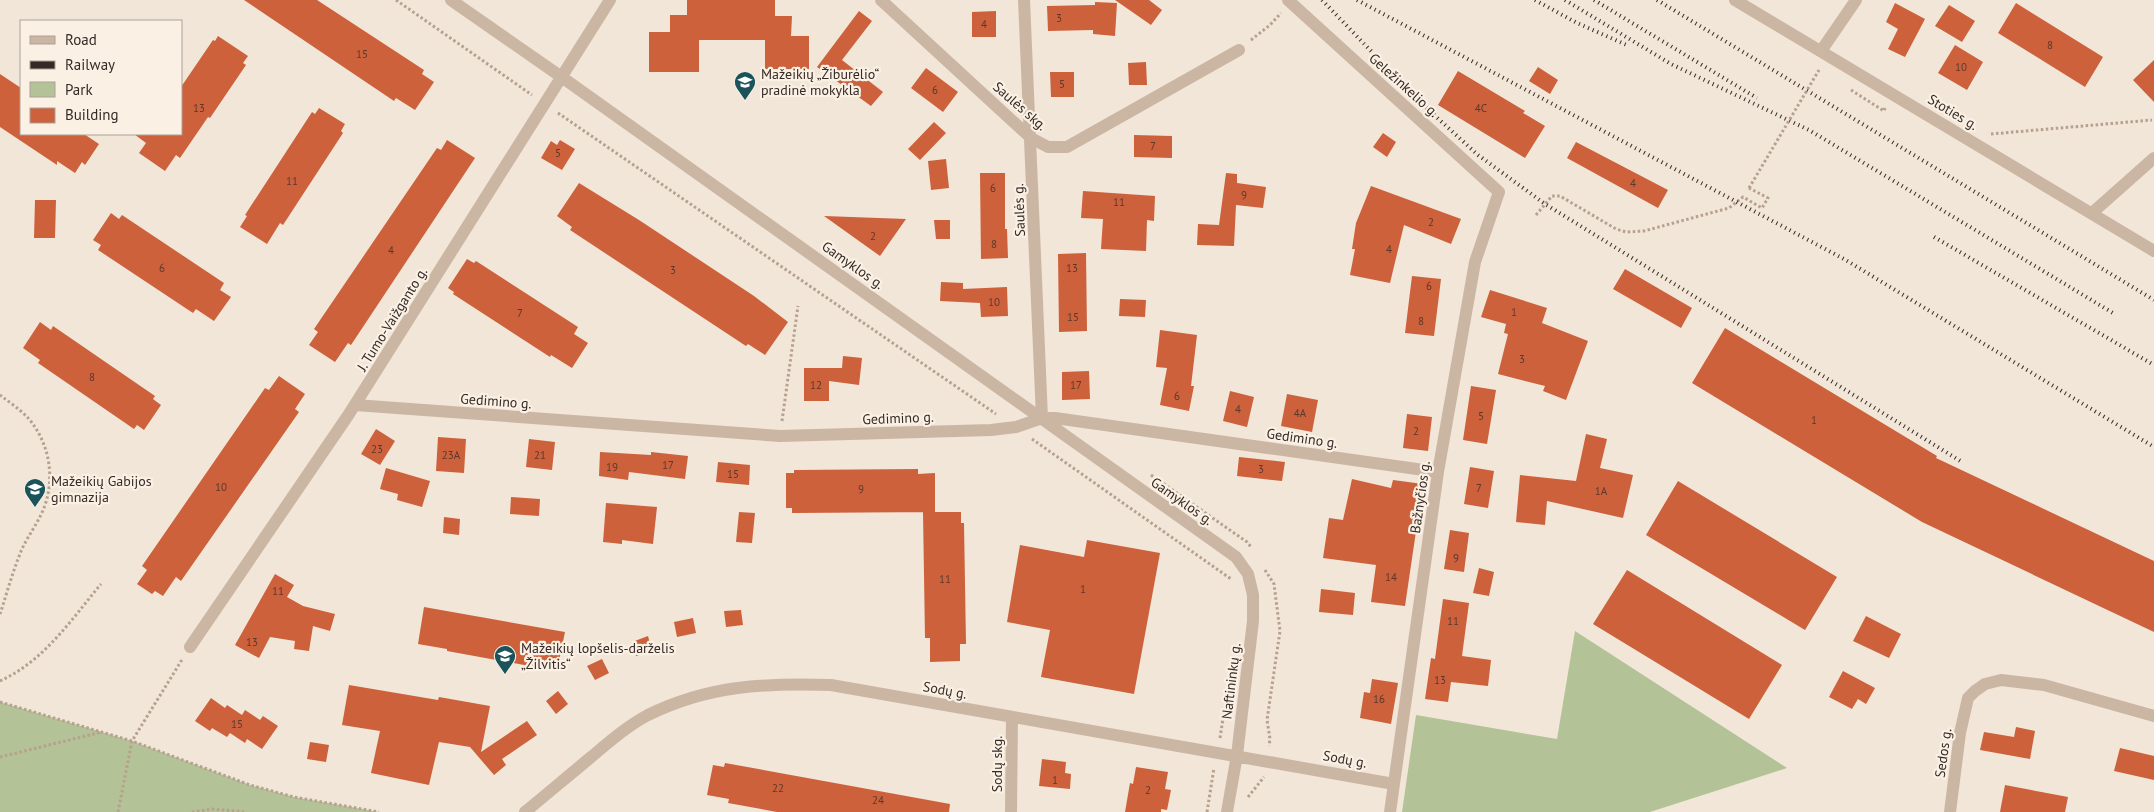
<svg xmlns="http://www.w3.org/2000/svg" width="2154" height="812" viewBox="0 0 2154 812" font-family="'PT Sans',sans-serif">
	<rect width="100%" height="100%" fill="#f2e6d8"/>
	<path fill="#b3c297" d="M1575,631L1787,768L1650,812H1402L1416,715L1557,739Z
		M0,702L132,741L250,785L294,797L379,812H0Z"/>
	<path fill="#cc613c" d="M244,0H317L424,70L422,74L434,82L415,110L396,98L394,101Z
		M687,0H775V16H792L791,36H809V69H765V40H699V72H649V32H670V15H687Z
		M1115,0H1149L1162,10L1151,25Z
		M1095,2L1117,3L1115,36L1093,34V30L1048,31L1047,6L1095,5Z
		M1895,3L1925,19L1905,57L1888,49L1898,29L1886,22Z
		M2016,3L2103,57L2085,87L1998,33Z
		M1949,5L1975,21L1962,42L1935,26Z
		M859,11L872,21L842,60L883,92L871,106L817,67Z
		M996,11V37H972V12Z
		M218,36L248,56L243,63L246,65L210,118L208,117L180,158L176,155L165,171L139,153L146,143L134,134H181V87L213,40L215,41Z
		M1955,45L1983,62L1967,90L1938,73Z
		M2154,60V102L2133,80Z
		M1146,62L1147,85H1129L1128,63Z
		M1538,67L1558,80L1550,94L1529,81Z
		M926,68L958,92L943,112L911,88Z
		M1458,71L1525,111L1523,113L1545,126L1525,158L1438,105Z
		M1050,72H1074V97H1051Z
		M0,74L21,88V134H84L99,144L85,165L82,162L75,173L57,161V165L0,127Z
		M319,108L345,124L341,131L343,133L283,225L280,223L267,244L240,227L247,216L245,215L312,112L315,114Z
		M934,122L946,133L920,160L908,149Z
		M1383,133L1396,142L1387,157L1373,147Z
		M1134,135L1172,136V158L1134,157Z
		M447,140L475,158L351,345L348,343L335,362L309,345L318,332L314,329L437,148L441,150Z
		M560,140L575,149L562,170L541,158L551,141L557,145Z
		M1576,142L1668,190L1658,208L1567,158Z
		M946,159L949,188L931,190L928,161Z
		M980,173H1005V229H1007L1008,258L981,259Z
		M1226,173L1237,174V183L1266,187L1263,208L1236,205L1234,246L1197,245L1198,224L1219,225Z
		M579,183L639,220L754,296L788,322L765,355L748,344L746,346L570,230L572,227L557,216Z
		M1371,186L1461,219L1451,244L1404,225L1390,283L1350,275L1355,249H1352L1356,223Z
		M1083,191L1155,196L1154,221L1147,220L1146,251L1101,249L1103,219L1081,218Z
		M35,200H56L55,238H34Z
		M111,213L119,219L122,215L224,283L220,290L231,297L214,321L196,309L193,313L98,250L101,245L93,240Z
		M824,216L906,219L880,256Z
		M934,220H950V239H936Z
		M1086,253L1087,331L1059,332L1058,254Z
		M467,259L474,263L476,261L578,327L574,334L588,343L572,368L551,355L550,357L453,294L454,292L448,288Z
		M1625,269L1692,308L1681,328L1613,289Z
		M1412,276L1441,279L1434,336L1405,333Z
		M941,282L963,283V289L1007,287L1008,316L981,317L980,303L940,301Z
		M1490,290L1547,308L1542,323L1588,341L1566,400L1543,391L1545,386L1498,374L1508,334L1504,333L1506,324L1481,317Z
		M1120,299L1146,300L1145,317L1119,316Z
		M40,322L51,330L53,326L155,396L153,399L161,405L144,430L137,425L134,429L38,363L40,360L23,348Z
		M1725,328L1937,456L1936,458L2154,561V632L1922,522L1692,383Z
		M1160,330L1197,335L1191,386H1194L1189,411L1160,405L1167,368L1156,367Z
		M843,356L862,358L859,385L829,381V401H804V368H842Z
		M1089,371L1090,399L1062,400V372Z
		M279,376L305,394L295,409L299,412L181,581L176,577L163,596L155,591L152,594L137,584L147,570L142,566L265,388L269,390Z
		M1471,386L1496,390L1487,444L1463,440Z
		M1230,391L1254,397L1247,427L1223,421Z
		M1287,394L1318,400L1312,432L1281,426Z
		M1407,414L1432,417L1428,451L1403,448Z
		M376,429L395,441L380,465L361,454Z
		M1586,434L1607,439L1600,468L1633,475L1623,518L1547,501L1545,525L1516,522L1520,475L1576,481Z
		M438,437L466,439L464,473L436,471Z
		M529,439L555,442L552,470L526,467Z
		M600,452L651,455V452L688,456L685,479L629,472L628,480L599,476Z
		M1239,457L1285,462L1282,481L1237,476Z
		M718,462L750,465L749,485L716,482Z
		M1470,467L1494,471L1488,508L1464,504Z
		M386,468L430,481L422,507L397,500L398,494L380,489Z
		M918,469V474L935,473V512L792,513V508H786V473H794V470Z
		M1352,479L1391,488L1393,480L1423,484L1405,606L1371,602L1376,565L1323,558L1329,518L1343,520Z
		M1678,481L1837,577L1805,630L1646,535Z
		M511,497L540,499L539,516L510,514Z
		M606,503L657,507L653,544L622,540V544L603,542Z
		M739,512L755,513L752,543L736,542Z
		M923,512H961V523H964L966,644H960V661L930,662V638H925Z
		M444,517L460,519L459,535L443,533Z
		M1450,530L1469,533L1464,572L1444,569Z
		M1087,540L1160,553L1134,694L1041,677L1050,630L1007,622L1020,545L1084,557Z
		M1479,568L1494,572L1489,596L1473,593Z
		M1627,570L1782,665L1749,719L1593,624Z
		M275,574L294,585L287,597L303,606L335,614L330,631L313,626L309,651L294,649L295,641L270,637L259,658L235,645Z
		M1321,589L1355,593L1353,615L1319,612Z
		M1443,599L1469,603L1462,656L1491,660L1488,686L1451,682L1448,702L1425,699L1431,658L1435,659Z
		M424,607L565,632L557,671L447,651V649L418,644Z
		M741,610L743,625L726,627L724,611Z
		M1866,616L1901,634L1889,658L1853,641Z
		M693,618L696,633L677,637L674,622Z
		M648,636L652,651L636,656L632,642Z
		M602,659L609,673L595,680L587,666Z
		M1843,671L1875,688L1866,704L1858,699L1852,709L1829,697Z
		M1372,679L1398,683L1391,724L1360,718L1364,692L1370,693Z
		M349,685L438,700L439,697L490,706L481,752L527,721L537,735L502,759L506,765L494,775L470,747L439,742L429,785L371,773L380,731L342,725Z
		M558,691L568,704L556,714L546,701Z
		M211,698L225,708L227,705L242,715L245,710L260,720L263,716L278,726L262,749L247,739L245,743L230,733L227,737L212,728L210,731L195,721Z
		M2016,727L2035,731L2030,759L1980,750L1984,732L2014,737Z
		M310,742L329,745L326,762L307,759Z
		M2120,748L2154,756V780L2114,771Z
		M1042,759L1066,762L1065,773L1071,774L1070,789L1039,786Z
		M725,763L950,804L949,812H777L728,803L729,799L707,795L713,765L724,767Z
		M1136,767L1168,772L1165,789L1171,790L1167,810L1161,809V812H1125L1130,783L1133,784Z
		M2005,785L2068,797L2065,812H2000Z"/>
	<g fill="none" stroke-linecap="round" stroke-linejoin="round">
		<path stroke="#b6a08e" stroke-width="3" stroke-dasharray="2.5 2.5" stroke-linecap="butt" d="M396,0L532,95
			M1251,40L1270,25L1281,13
			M1851,90L1884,111L1885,108
			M558,113L996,414
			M1991,134L2152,120
			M1536,215L1552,196H1560L1616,229L1626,232L1644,231L1729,208L1743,197L1762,208L1768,198L1749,188
			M0,395C9,402 21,410 29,419C49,443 55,476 45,505C40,520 29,534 22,549C13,570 7,593 0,614
			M782,421L798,306
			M1032,439L1231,579
			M1151,475L1247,542L1251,547
			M1265,570L1274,584L1280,631L1267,720L1270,739L1269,746
			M0,681C44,661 71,620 101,584
			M0,702L132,741L250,785L294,797L379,812
			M1220,738L1224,712
			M0,757L102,732
			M1248,797L1264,777
			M118,812L132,741L183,658
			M192,812L212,809L245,812
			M1207,812L1214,768"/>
		<path stroke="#cbb6a3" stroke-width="12" d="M451,0L563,78L1236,557L1248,574L1253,595V621L1237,755L1227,812
			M881,0L1031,138L1048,147H1067L1239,50
			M1024,0L1042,418
			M1288,0L1499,192L1475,262L1438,472L1390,812
			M1735,0L2154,251
			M1821,51L1856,0
			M2092,213L2154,158
			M355,405L780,436L991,430L1016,427L1042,418H1055L1438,472
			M190,647L349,414L610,0
			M525,812C547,794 568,776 590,758C608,743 627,726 648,715C709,685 765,683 831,685L1394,784
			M1011,812L1012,717
			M1950,812L1960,733L1968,698L1975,691L1985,684L2001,680L2044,685L2154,716"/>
		<path stroke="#352b26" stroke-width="4" stroke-dasharray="1 4" stroke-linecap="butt" d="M1322,0L1420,102L1478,155L1545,204L1962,462
			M1357,0L1844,259L2154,447
			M1535,0L1577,23L1629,46
			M1565,0L1671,64L1809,130L2113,313
			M1594,0L1757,98
			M1657,0L2154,300
			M1934,237L2154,365"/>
		<path stroke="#b6a08e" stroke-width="3" stroke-dasharray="2.5 2.5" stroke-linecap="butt" d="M1749,188L1819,70"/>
	</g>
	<defs>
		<g id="school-pin" transform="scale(1.125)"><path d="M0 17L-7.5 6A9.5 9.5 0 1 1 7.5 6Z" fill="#1a5359" stroke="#faf0e4"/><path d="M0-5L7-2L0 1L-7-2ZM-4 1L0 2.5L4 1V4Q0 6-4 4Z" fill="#fff"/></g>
	</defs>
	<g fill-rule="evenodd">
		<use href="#school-pin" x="745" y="82"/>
		<use href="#school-pin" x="35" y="489"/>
		<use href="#school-pin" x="505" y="656"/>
	</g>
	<g text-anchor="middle" stroke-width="4.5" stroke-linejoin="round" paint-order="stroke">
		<g font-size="11" fill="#5b382c">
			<text x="1059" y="22">3</text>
			<text x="984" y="28">4</text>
			<text x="2050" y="49">8</text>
			<text x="362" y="58">15</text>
			<text x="1961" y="71">10</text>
			<text x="1062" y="88">5</text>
			<text x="935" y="94">6</text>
			<text x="199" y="112">13</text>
			<text x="1481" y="112">4C</text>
			<text x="1153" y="150">7</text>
			<text x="558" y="157">5</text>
			<text x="292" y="185">11</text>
			<text x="1633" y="187">4</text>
			<text x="993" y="192">6</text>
			<text x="1244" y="199">9</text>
			<text x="1119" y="206">11</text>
			<text x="1431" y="226">2</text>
			<text x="873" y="240">2</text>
			<text x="994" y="248">8</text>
			<text x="1389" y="253">4</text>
			<text x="391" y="254">4</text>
			<text x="162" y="272">6</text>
			<text x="1072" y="272">13</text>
			<text x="673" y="274">3</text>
			<text x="1429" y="290">6</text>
			<text x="994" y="306">10</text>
			<text x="1514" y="316">1</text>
			<text x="520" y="317">7</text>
			<text x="1073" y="321">15</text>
			<text x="1421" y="325">8</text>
			<text x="1522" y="363">3</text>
			<text x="92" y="381">8</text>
			<text x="816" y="389">12</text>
			<text x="1076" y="389">17</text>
			<text x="1177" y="400">6</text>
			<text x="1238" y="413">4</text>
			<text x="1300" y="417">4A</text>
			<text x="1481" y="420">5</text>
			<text x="1814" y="424">1</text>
			<text x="1416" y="435">2</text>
			<text x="377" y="453">23</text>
			<text x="451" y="459">23A</text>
			<text x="540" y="459">21</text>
			<text x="668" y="469">17</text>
			<text x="612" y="471">19</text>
			<text x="1261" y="473">3</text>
			<text x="733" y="478">15</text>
			<text x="221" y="491">10</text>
			<text x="1479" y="492">7</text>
			<text x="861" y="493">9</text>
			<text x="1601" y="495">1A</text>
			<text x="1456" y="562">9</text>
			<text x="1391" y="581">14</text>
			<text x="945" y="583">11</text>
			<text x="1083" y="593">1</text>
			<text x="278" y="595">11</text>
			<text x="1453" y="625">11</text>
			<text x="252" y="646">13</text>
			<text x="1440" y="684">13</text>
			<text x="1379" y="703">16</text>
			<text x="237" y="728">15</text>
			<text x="1055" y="784">1</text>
			<text x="778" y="792">22</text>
			<text x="1148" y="794">2</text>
			<text x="878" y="804">24</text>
		</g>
		<g font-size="14" fill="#352b26" stroke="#faf0e4" text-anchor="start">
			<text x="761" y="79">Mažeikių „Žiburėlio“<tspan x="761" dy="16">pradinė mokykla</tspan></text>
			<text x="51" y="486">Mažeikių Gabijos<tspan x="51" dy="16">gimnazija</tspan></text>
			<text x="521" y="653">Mažeikių lopšelis-darželis<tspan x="521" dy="16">„Žilvitis“</tspan></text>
		</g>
		<g font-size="14" fill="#352b26" stroke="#faf0e4">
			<text transform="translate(1404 85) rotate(42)" y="5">Geležinkelio g.</text>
			<text transform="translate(1020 106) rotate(41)" y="5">Saulės skg.</text>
			<text transform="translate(1953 112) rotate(31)" y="5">Stoties g.</text>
			<text transform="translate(1019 210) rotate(-92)" y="5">Saulės g.</text>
			<text transform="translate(853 265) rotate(35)" y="5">Gamyklos g.</text>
			<text transform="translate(392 319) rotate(-58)" y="5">J. Tumo-Vaižganto g.</text>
			<text transform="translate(496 401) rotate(4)" y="5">Gedimino g.</text>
			<text transform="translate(898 418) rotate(-2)" y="5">Gedimino g.</text>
			<text transform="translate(1302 438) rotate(8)" y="5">Gedimino g.</text>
			<text transform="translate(1420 497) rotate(-82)" y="5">Bažnyčios g.</text>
			<text transform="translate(1182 501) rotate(35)" y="5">Gamyklos g.</text>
			<text transform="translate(1231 681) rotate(-83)" y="5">Naftininkų g.</text>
			<text transform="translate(945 690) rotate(10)" y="5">Sodų g.</text>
			<text transform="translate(1943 753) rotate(-82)" y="5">Sedos g.</text>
			<text transform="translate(1345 759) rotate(10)" y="5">Sodų g.</text>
			<text transform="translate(997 764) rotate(-90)" y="5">Sodų skg.</text>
		</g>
	</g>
	<rect x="20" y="20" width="162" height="115" fill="#faf0e4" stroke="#aba198"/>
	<rect x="30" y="36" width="25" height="8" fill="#cbb6a3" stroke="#aba198"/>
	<text x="65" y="45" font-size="15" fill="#352b26">Road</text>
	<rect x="30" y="61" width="25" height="8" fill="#352b26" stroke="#aba198"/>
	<text x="65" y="70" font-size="15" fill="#352b26">Railway</text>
	<rect x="30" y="82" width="25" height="15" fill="#b3c297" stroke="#aba198"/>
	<text x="65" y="95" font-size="15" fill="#352b26">Park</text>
	<rect x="30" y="108" width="25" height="15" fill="#cc613c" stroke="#aba198"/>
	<text x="65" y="120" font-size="15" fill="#352b26">Building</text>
</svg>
